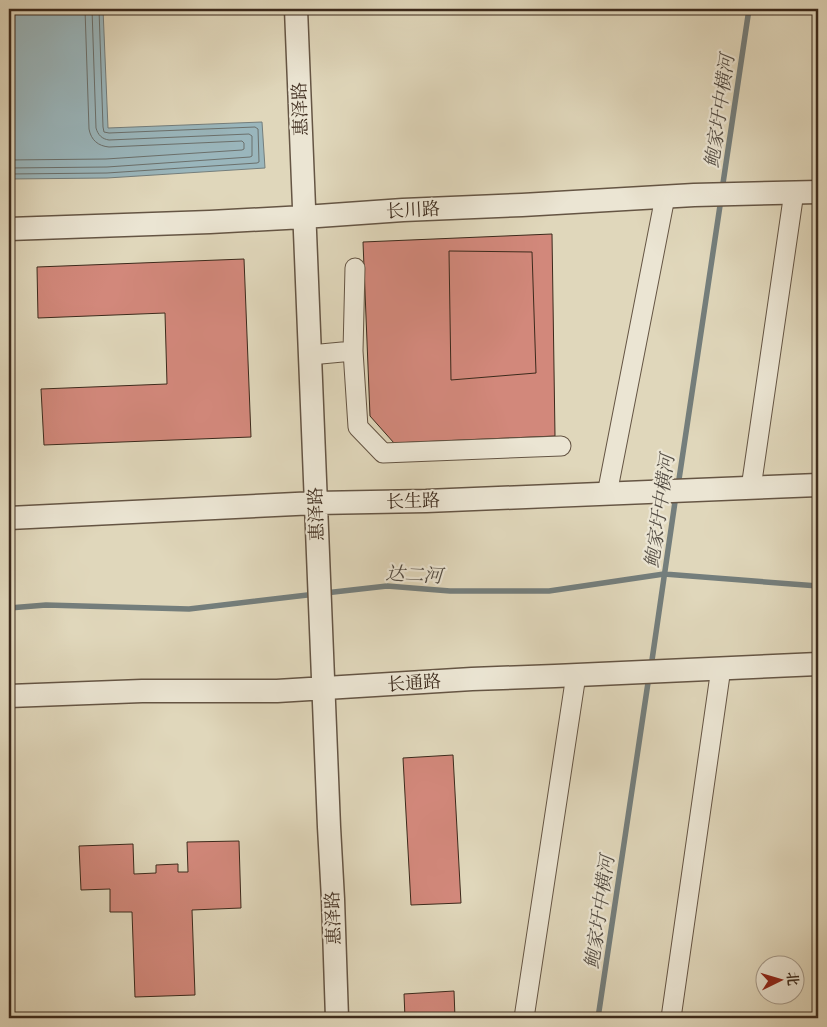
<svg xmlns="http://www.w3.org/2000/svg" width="827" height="1027" viewBox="0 0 827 1027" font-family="'Libre Caslon Text','Noto Serif SC',serif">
	<rect width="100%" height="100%" fill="#e0d7bb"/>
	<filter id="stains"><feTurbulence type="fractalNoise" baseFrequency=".004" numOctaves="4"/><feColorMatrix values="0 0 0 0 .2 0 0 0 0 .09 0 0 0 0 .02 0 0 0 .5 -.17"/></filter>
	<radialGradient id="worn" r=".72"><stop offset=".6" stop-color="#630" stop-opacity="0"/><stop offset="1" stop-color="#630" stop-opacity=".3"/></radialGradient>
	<path fill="#9ab6bc" stroke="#747e7c" d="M9,9H103L108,128L262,122L265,168L107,178L9,179Z"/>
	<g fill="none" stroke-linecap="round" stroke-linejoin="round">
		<path stroke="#6b706c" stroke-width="1" d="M9,160L106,159L242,150L244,149V143L242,141L109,147C98,146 91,140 89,129L85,9
			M9,168L107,167L250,157L252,156V136L249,134L109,140C102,139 98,135 96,128L92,9
			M9,174L107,173L257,163L259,162L258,129L255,127L109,133L104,132L103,127L99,9"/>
		<path stroke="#747e7c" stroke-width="5.5" d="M722,190L749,9
			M678,486L721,199
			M325,593L387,586L450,591H549L664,574L818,586
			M9,608L46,605L189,609L316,594
			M651,667L676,495
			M598,1018L649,676"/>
	</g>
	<path fill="#d2887b" stroke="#3c2a1c" d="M552,234L555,436L394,443L370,416L363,242Z
		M449,251L532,252L536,373L451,380Z
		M244,259L251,437L44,445L41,389L167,384L165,313L38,318L37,267Z
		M453,755L461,903L411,905L403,758Z
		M239,841L241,908L192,910L195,995L135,997L132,912H110V889L81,890L79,846L133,844L134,874L156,873V865L178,864V872H188L187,842Z
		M454,991L455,1018H405L404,994Z"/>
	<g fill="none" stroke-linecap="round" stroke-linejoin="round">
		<g stroke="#655544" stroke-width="21">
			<path id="minor" d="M355,268L353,351L358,427L383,453L561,446
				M310,355L353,351
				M751,488L794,192
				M607,494L665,197
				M524,1018L576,675
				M671,1018L721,668"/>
		</g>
		<g stroke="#655544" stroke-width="25">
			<path id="tertiary" d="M296,9L329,827L333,899L337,1018
				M9,229L210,222L304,217L403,210L522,205L694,195L818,192
				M9,518L316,503L426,501L818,485
				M9,696L142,691H277L472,679L555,676L818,664"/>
		</g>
		<use href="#minor" stroke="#ebe5d3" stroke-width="19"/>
		<use href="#tertiary" stroke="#ebe5d3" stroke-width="22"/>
	</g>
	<g text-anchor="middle" stroke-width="4.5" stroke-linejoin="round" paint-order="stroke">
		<g font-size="18" fill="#3c2a1c" stroke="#ebe5d3">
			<text transform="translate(300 109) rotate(-92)" y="6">惠泽路</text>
			<text transform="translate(413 210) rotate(-3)" y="6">长川路</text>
			<text transform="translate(413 501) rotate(-2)" y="6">长生路</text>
			<text transform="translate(316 514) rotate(-92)" y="6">惠泽路</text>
			<text transform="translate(414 683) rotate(-4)" y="6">长通路</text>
			<text transform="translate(333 918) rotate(-92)" y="6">惠泽路</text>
		</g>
		<g font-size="19" font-style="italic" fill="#544d44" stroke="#ebe5d3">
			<text transform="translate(719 111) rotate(-82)" y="7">鲍家圩中横河</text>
			<text transform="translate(659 511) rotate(-82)" y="7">鲍家圩中横河</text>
			<text transform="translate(414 574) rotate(3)" y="7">达二河</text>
			<text transform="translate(599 912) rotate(-82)" y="7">鲍家圩中横河</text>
		</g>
	</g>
	<rect width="827" height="1027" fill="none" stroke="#e0d7bb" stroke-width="30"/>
	<rect x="10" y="10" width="807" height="1007" fill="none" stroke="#3c2a1c" stroke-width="2.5"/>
	<rect x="15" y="15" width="797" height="997" fill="none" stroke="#3c2a1c"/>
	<g transform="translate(780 980) rotate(85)"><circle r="24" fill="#ebe5d3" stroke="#a59a8a"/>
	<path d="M0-4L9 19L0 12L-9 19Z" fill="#8f2418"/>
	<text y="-8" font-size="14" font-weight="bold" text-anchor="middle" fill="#3c2a1c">北</text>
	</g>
	<rect width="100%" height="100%" filter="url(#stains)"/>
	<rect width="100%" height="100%" fill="url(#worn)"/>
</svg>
